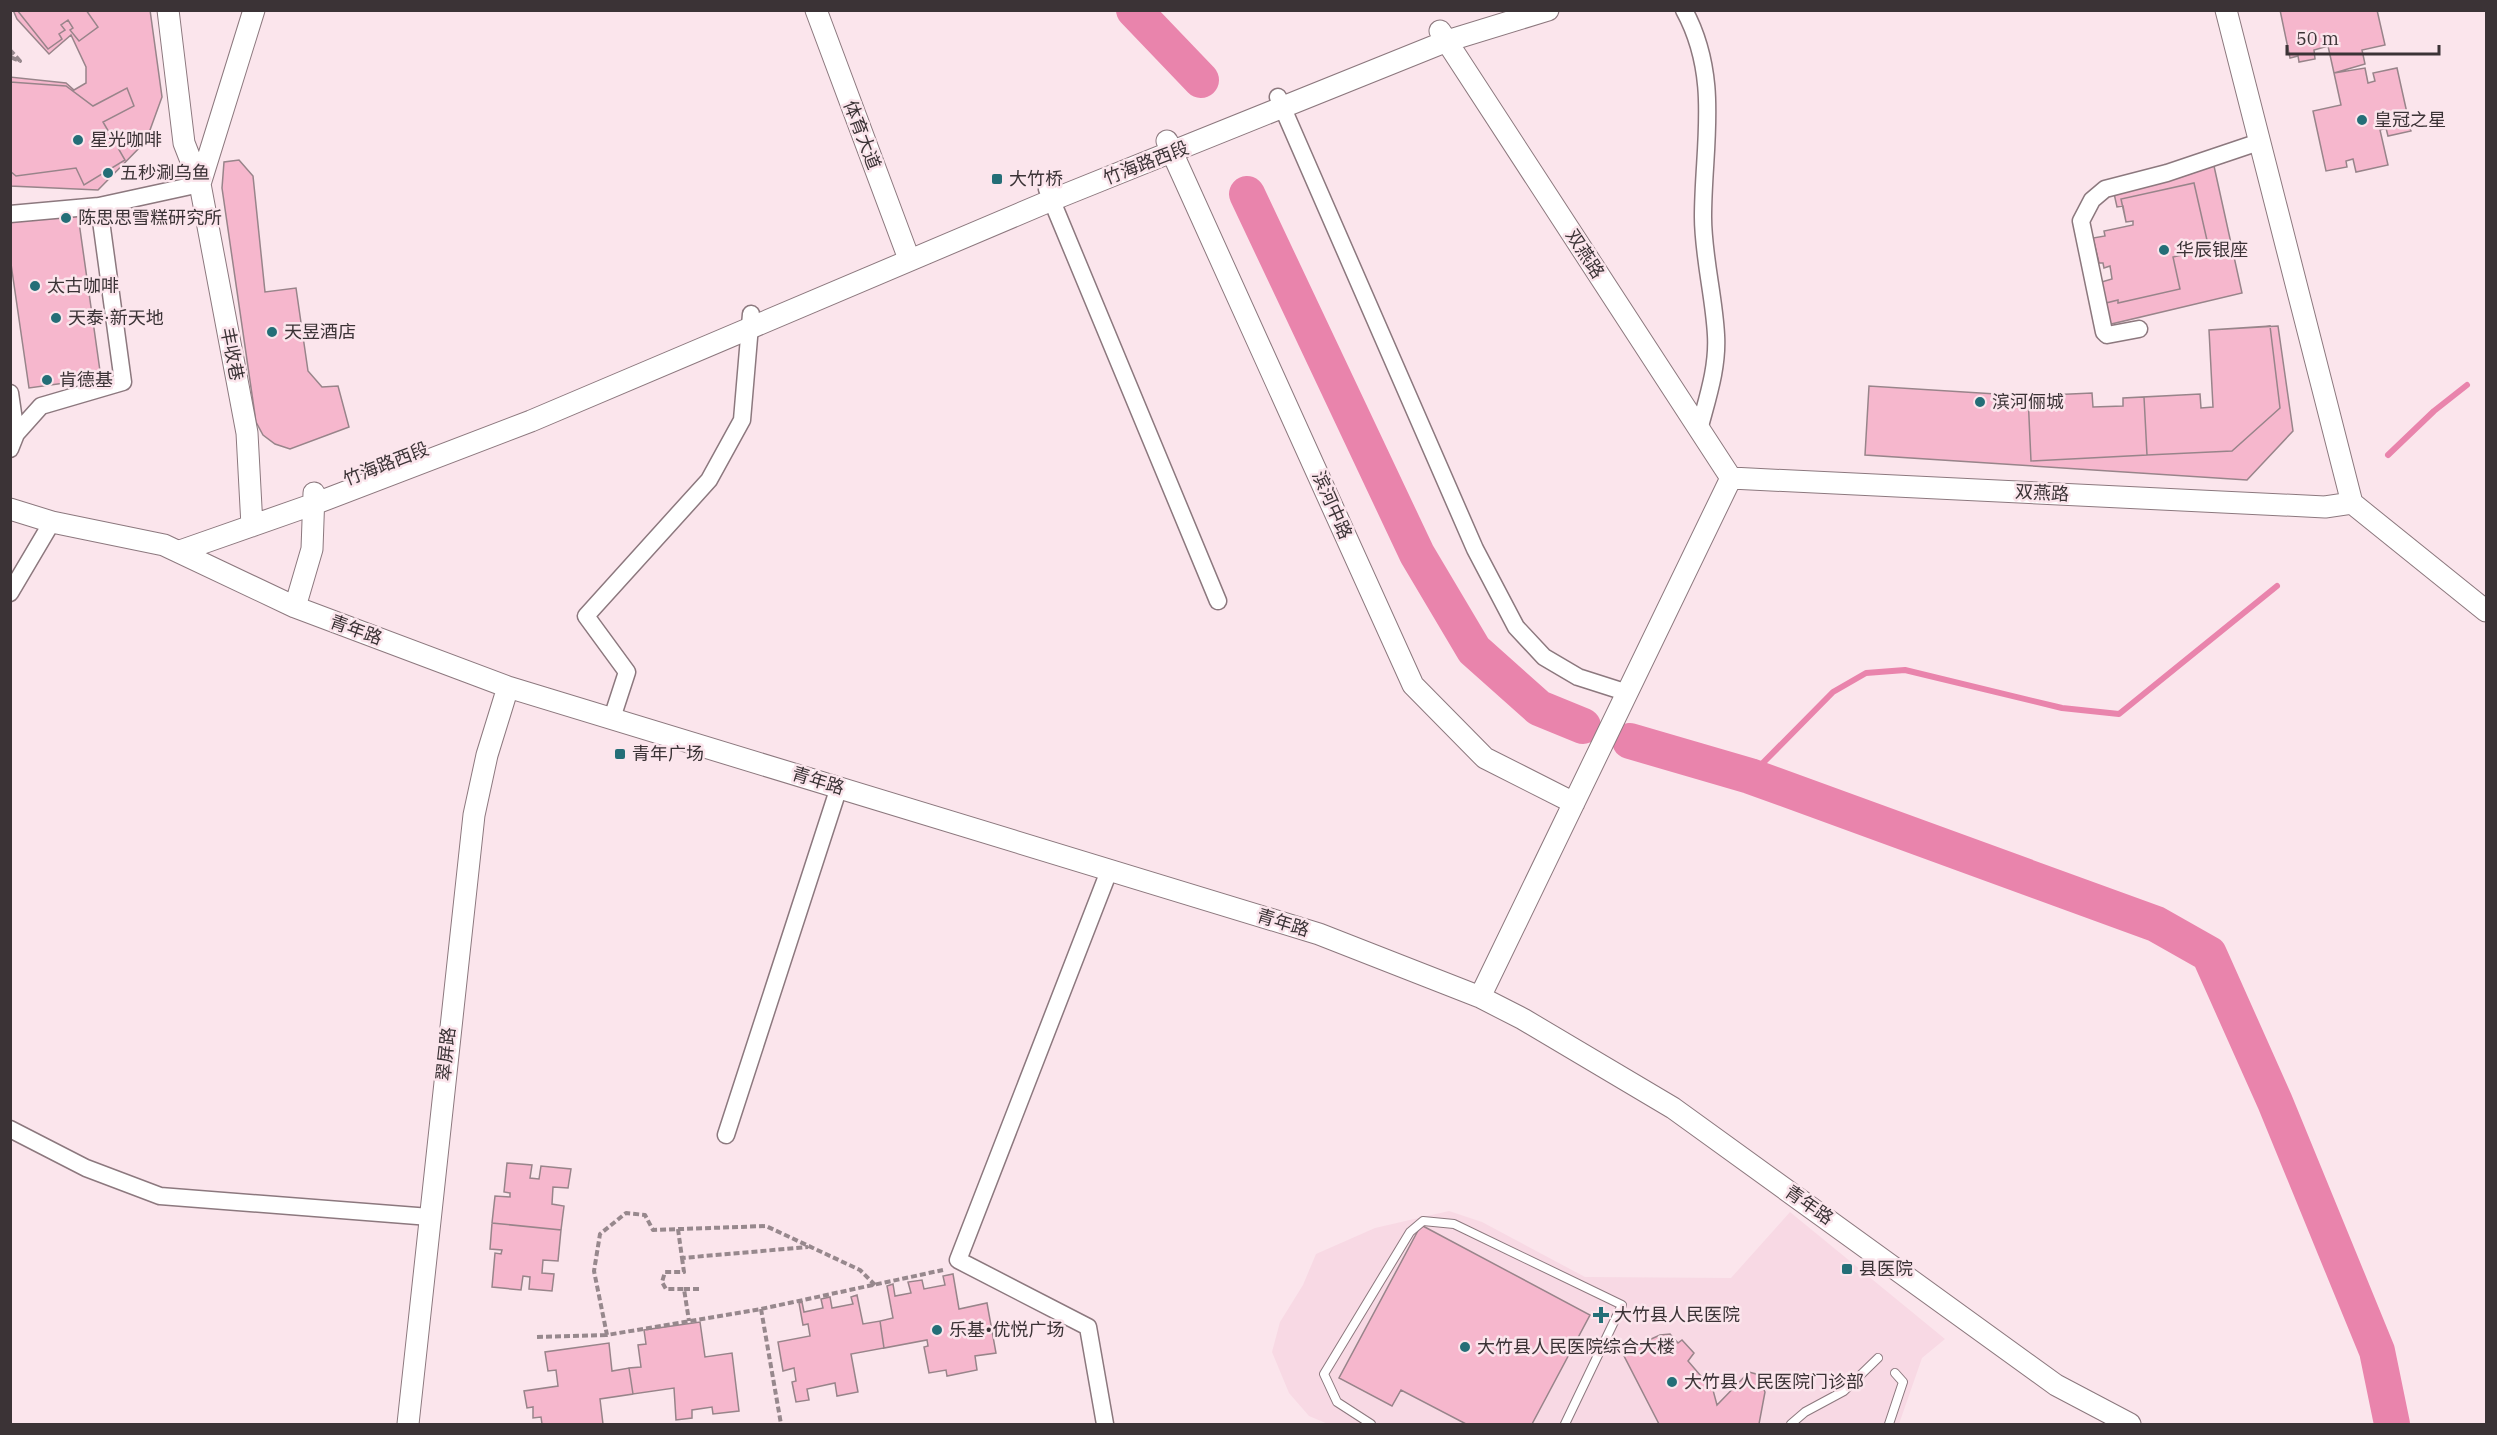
<svg xmlns="http://www.w3.org/2000/svg" width="2497" height="1435" viewBox="0 0 2497 1435" font-family="'IBM Plex Serif','Noto Sans SC',serif">
	<rect width="100%" height="100%" fill="#fbe5ec"/>
	<path fill="#f8d9e4" d="M1449,1211L1482,1222L1585,1277L1731,1278L1790,1212L1945,1339L1922,1358L1899,1424H1328L1309,1416L1289,1393L1272,1352L1280,1322L1303,1285L1316,1254L1375,1228Z"/>
	<g fill="none" stroke-linecap="round" stroke-linejoin="round">
		<path stroke="#e984ac" stroke-width="6" d="M2388,455L2434,411L2467,385
			M1750,776L1833,692L1866,673L1905,670L2062,708L2119,714L2277,586"/>
		<path stroke="#e984ac" stroke-width="36" d="M1134,10L1201,80
			M1247,194L1417,554L1474,650L1539,708L1583,726
			M1630,741L1750,776L2156,924L2209,954L2275,1102L2377,1351L2392,1424"/>
	</g>
	<path fill="#f6b7cd" stroke="#98848a" stroke-width="1.5" d="M13,10H150L162,97L146,141L98,190L10,186V77L66,83L74,90L86,83V67L71,35L49,54L17,19Z
		M17,10H86L98,27L79,41L70,30L73,28L68,20L61,25L65,30L59,34L62,39L48,49Z
		M2280,10H2377L2385,45L2362,50L2365,64L2334,73L2328,46L2314,50L2315,59L2299,62L2298,56L2290,58Z
		M2365,68L2368,83L2375,81L2373,73L2397,68L2411,131L2388,136L2386,128L2380,130L2388,165L2356,172L2353,159L2346,161L2347,167L2326,171L2313,111L2341,105L2334,73Z
		M10,82L66,86L93,106L127,88L134,106L103,122L125,160L84,185L76,168L16,176L10,171Z
		M239,160L253,176L265,292L296,288L308,371L322,387L338,386L349,427L290,449L275,444L263,435L256,422L222,188L224,162Z
		M2214,166L2242,293L2107,325L2098,283L2112,279L2110,266L2104,268L2103,263H2099L2093,238L2105,236L2104,231L2133,225V221L2126,222L2123,206L2117,207L2113,189Z
		M2194,183L2209,249L2173,257L2180,289L2118,303V300L2102,304L2098,283L2112,279L2110,266L2104,268L2103,263H2099L2093,238L2105,236L2104,231L2133,225V221L2126,222L2121,199Z
		M77,208L101,378L29,388L10,257V217Z
		M2270,326L2280,408L2232,451L2147,455L2144,397L2200,394L2201,408L2213,407L2209,330Z
		M2278,326L2293,431L2247,480L1865,455L1869,386L2028,396L2092,393L2093,407L2123,406V398L2200,394L2201,408L2213,407L2209,330Z
		M2092,393L2093,407L2123,406V398L2144,397L2147,455L2031,461L2028,396Z
		M507,1163L532,1165L530,1178L539,1179L541,1166L571,1169L568,1188L553,1187L552,1204L564,1206L561,1230L492,1223L495,1196L510,1197V1193L504,1192Z
		M492,1223L561,1230L558,1261L543,1260L542,1273L554,1274L552,1291L529,1289L530,1277L523,1276L521,1290L492,1287L495,1253L501,1254L502,1250L490,1249Z
		M1421,1225L1590,1315L1532,1424H1466L1401,1390L1392,1406L1339,1378Z
		M953,1274L959,1309L987,1303L996,1353L975,1356L977,1370L947,1376L946,1370L929,1373L924,1347L928,1346L927,1340L884,1348L880,1321L893,1318L887,1286L893,1284L895,1296L911,1293L908,1282L922,1280L924,1289L945,1285L943,1276Z
		M857,1295L863,1324L880,1321L884,1348L851,1354L858,1392L837,1396L835,1383L807,1389L809,1400L796,1402L792,1382L796,1381L794,1368L783,1371L778,1342L810,1336L808,1324L803,1325L799,1303L802,1302L804,1312L823,1308L821,1299L830,1297L832,1308L853,1304L851,1297Z
		M700,1322L705,1357L732,1353L739,1411L713,1414L712,1407L692,1410V1418L676,1420L674,1388L633,1394L629,1368L641,1367L638,1345L646,1344L644,1330Z
		M1670,1334L1678,1343L1682,1340L1694,1353L1688,1361L1713,1390L1717,1405L1749,1372L1756,1374L1765,1392L1759,1424H1659L1622,1352L1660,1335Z
		M609,1343L612,1371L629,1368L633,1394L600,1399L603,1424H542L541,1417L533,1418V1407L527,1408L524,1391L558,1386L556,1370L548,1371L545,1352Z"/>
	<g fill="none" stroke-linecap="round" stroke-linejoin="round">
		<g stroke="#8c787e" stroke-width="10">
			<path id="service" d="M1371,1424L1337,1402L1324,1374L1410,1232L1423,1221L1454,1224L1622,1305L1565,1424
				M1791,1424L1805,1412L1844,1391L1878,1358
				M1889,1424L1903,1382L1895,1373"/>
		</g>
		<g stroke="#8c787e" stroke-width="19">
			<path id="minor" d="M1684,10C1721,78 1703,145 1703,217C1703,256 1714,296 1716,335C1718,368 1707,399 1699,430
				M1278,97L1475,549L1516,627L1544,657L1578,677L1628,693
				M1047,189L1218,601
				M10,214L99,206L200,184
				M2139,329L2107,335L2104,332L2081,221L2092,200L2105,189L2167,173L2259,142
				M10,393L16,434L10,449
				M16,434L41,406L123,382L99,206
				M10,593L52,522
				M612,718L627,672L586,616L709,480L742,420L751,314
				M10,1129L86,1168L160,1196L430,1217
				M726,1135L839,787
				M1105,1424L1088,1327L958,1260L1109,871"/>
		</g>
		<g stroke="#8c787e" stroke-width="23">
			<path id="tertiary" d="M168,10L184,143L200,184L247,433L252,526
				M816,10L909,259
				M2226,10L2352,503L2486,611
				M1440,31L1731,478
				M1167,141L1413,685L1485,758L1574,803
				M200,184L254,10
				M1731,478L2325,507L2352,503
				M10,509L52,522L164,545L295,607L508,687L1319,934L1480,997L1523,1019L1673,1108L2056,1385L2130,1424
				M180,551L314,504L531,421L1052,200L1447,41L1548,10
				M295,607L312,549L314,493
				M1480,997L1731,478
				M408,1424L474,815L487,755L508,687"/>
		</g>
		<path stroke="#97888d" stroke-width="4" stroke-dasharray="6 3" stroke-linecap="butt" d="M10,50L20,61L10,57
			M678,1229L682,1258L808,1247
			M682,1258L684,1272H665L662,1282L666,1289H684L689,1321
			M875,1285L860,1270L766,1226L653,1230L645,1215L626,1213L600,1234L594,1271L607,1335L761,1309L943,1270
			M684,1289H700
			M761,1309L781,1424
			M537,1337L607,1335"/>
		<use href="#service" stroke="#fff" stroke-width="8"/>
		<use href="#minor" stroke="#fff" stroke-width="16"/>
		<use href="#tertiary" stroke="#fff" stroke-width="21"/>
	</g>
	<g fill="#246e77" stroke="#fbe5ec" stroke-width="2">
		<circle cx="2362" cy="120" r="6"/>
		<circle cx="78" cy="140" r="6"/>
		<circle cx="108" cy="173" r="6"/>
		<rect x="991" y="173" width="12" height="12" rx="3"/>
		<circle cx="66" cy="218" r="6"/>
		<circle cx="2164" cy="250" r="6"/>
		<circle cx="35" cy="286" r="6"/>
		<circle cx="56" cy="318" r="6"/>
		<circle cx="272" cy="332" r="6"/>
		<circle cx="47" cy="380" r="6"/>
		<circle cx="1980" cy="402" r="6"/>
		<rect x="614" y="748" width="12" height="12" rx="3"/>
		<rect x="1841" y="1263" width="12" height="12" rx="3"/>
		<path d="M1598 1306h6v6h6v6h-6v6h-6v-6h-6v-6h6z"/>
		<circle cx="937" cy="1330" r="6"/>
		<circle cx="1465" cy="1347" r="6"/>
		<circle cx="1672" cy="1382" r="6"/>
	</g>
	<g text-anchor="middle" stroke-width="5" stroke-linejoin="round" paint-order="stroke">
		<g font-size="18" fill="#3b3336" stroke="#fbe5ec" text-anchor="start">
			<text x="2374" y="126">皇冠之星</text>
			<text x="90" y="146">星光咖啡</text>
			<text x="120" y="179">五秒涮乌鱼</text>
			<text x="1009" y="185">大竹桥</text>
			<text x="78" y="224">陈思思雪糕研究所</text>
			<text x="2176" y="256">华辰银座</text>
			<text x="47" y="292">太古咖啡</text>
			<text x="68" y="324">天泰·新天地</text>
			<text x="284" y="338">天昱酒店</text>
			<text x="59" y="386">肯德基</text>
			<text x="1992" y="408">滨河俪城</text>
			<text x="632" y="760">青年广场</text>
			<text x="1859" y="1275">县医院</text>
			<text x="1614" y="1321">大竹县人民医院</text>
			<text x="949" y="1336">乐基•优悦广场</text>
			<text x="1477" y="1353">大竹县人民医院综合大楼</text>
			<text x="1684" y="1388">大竹县人民医院门诊部</text>
		</g>
		<g font-size="18" fill="#3b3336" stroke="#fbe5ec">
			<text transform="translate(862 135) rotate(69)" y="6">体育大道</text>
			<text transform="translate(1146 163) rotate(-21)" y="6">竹海路西段</text>
			<text transform="translate(1585 254) rotate(57)" y="6">双燕路</text>
			<text transform="translate(232 354) rotate(79)" y="6">丰收巷</text>
			<text transform="translate(386 464) rotate(-21)" y="6">竹海路西段</text>
			<text transform="translate(2042 493) rotate(3)" y="6">双燕路</text>
			<text transform="translate(1332 505) rotate(66)" y="6">滨河中路</text>
			<text transform="translate(356 630) rotate(20)" y="6">青年路</text>
			<text transform="translate(818 781) rotate(17)" y="6">青年路</text>
			<text transform="translate(1283 923) rotate(17)" y="6">青年路</text>
			<text transform="translate(446 1054) rotate(-84)" y="6">翠屏路</text>
			<text transform="translate(1809 1205) rotate(35)" y="6">青年路</text>
		</g>
	</g>
	<rect width="2497" height="1435" fill="none" stroke="#3b3336" stroke-width="24"/>
	<path d="M2287 45v9h152v-9" fill="none" stroke="#3b3336" stroke-width="3"/>
	<text x="2296" y="45" font-size="18" fill="#3b3336" stroke="#fbe5ec" stroke-width="4.5" paint-order="stroke">50 m</text>
</svg>
